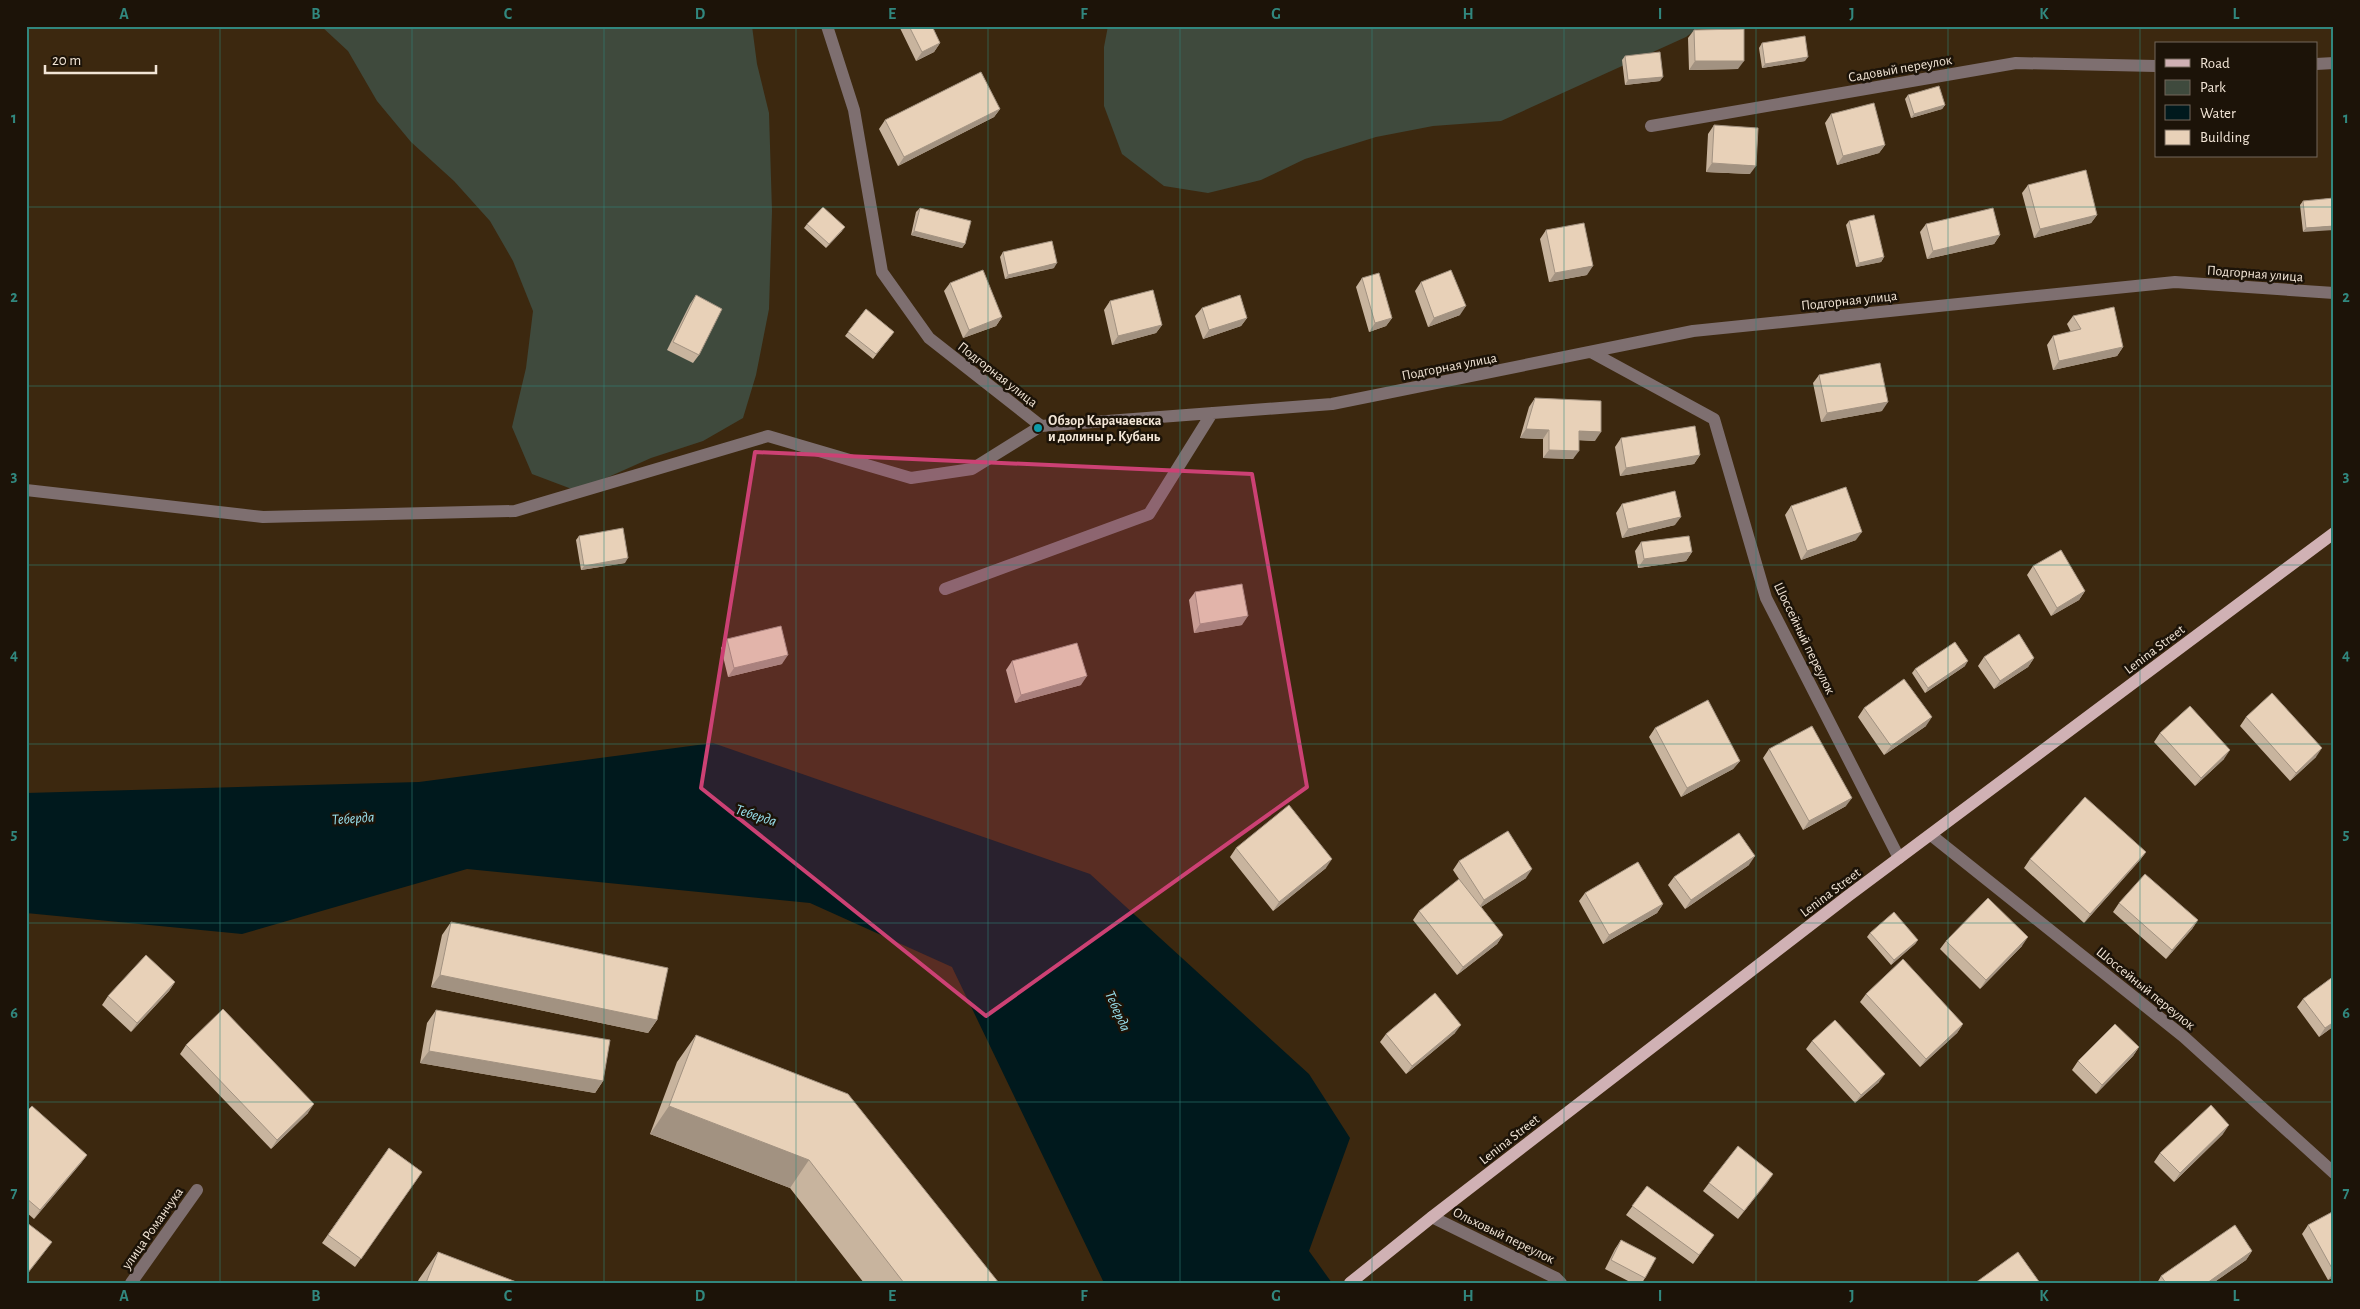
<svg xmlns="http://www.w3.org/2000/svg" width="2360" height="1309" viewBox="0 0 2360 1309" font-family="'Alegreya Sans',sans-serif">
	<rect width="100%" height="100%" fill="#3c280f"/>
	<path fill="#3f4a3d" d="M321,26H752L757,64L769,113L772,211L769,309L756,375L743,418L703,441L651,458L577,491L532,474L512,427L526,368L533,311L513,261L490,221L454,181L411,142L377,101L348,51Z
		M1108,26H1701L1686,37L1501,121L1433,126L1376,137L1305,159L1261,180L1208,193L1164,186L1122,154L1104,106V47Z"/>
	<path fill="#00191d" d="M713,743L1090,874L1309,1074L1350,1138L1309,1251L1332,1283H1104L952,967L810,903L467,869L242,934L26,913V793L419,782Z"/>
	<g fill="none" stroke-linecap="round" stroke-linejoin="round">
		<path stroke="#7e6f70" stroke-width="12" d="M827,26L854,110L882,272L929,338L1041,426L1332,404L1693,331L2175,282L2334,293
			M2316,64L2334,63
			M1651,126L2016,63L2156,66
			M1591,352L1714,419L1766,598L1899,858
			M26,490L263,517L515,511L768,436L911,478L972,469L1041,426
			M945,589L1149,514L1212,413
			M1931,835L2184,1037L2334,1173
			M1432,1217L1556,1278L1561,1283
			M131,1283L197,1190"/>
		<path stroke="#d0b1b4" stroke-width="12" d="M1350,1283L1432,1217L1848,896L2334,533"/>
	</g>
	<path fill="#c8b49e" d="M899,26H932L940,43L934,52L916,61Z
		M1694,30L1738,69L1689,70L1688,38Z
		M1762,43L1805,61L1762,68L1759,48Z
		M1625,56L1660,81L1625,85L1622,60Z
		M1908,95L1945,105L1942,109L1911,118L1905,99Z
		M1000,109L994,117L898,166L879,129L885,120Z
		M1831,114L1885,145L1879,153L1837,165L1825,123Z
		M1714,125L1750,174L1706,172L1708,134Z
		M2028,185L2097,215L2091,223L2034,238L2022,193Z
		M2334,198L2303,232L2300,205L2303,201Z
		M920,208L965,244L962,248L911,235L916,212Z
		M1849,221L1884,257L1881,262L1856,267L1846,225Z
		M807,224L842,231L826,248L804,228Z
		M1926,224L2000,235L1994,244L1927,259L1920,232Z
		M1546,230L1587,275L1549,282L1540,239Z
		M1003,252L1054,268L1005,279L1000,257Z
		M1362,278L1392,318L1386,326L1369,332L1356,287Z
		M1421,282L1460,315L1428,327L1415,291Z
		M950,283L1002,317L996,326L963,338L944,291Z
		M696,295L699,355L693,363L667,350L690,304Z
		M1110,301L1162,325L1156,333L1112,345L1104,310Z
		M1202,308L1247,318L1241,326L1203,339L1195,316Z
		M866,309L894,332L873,359L845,336Z
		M2073,316L2123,347L2117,356L2053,370L2047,345L2053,336L2071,332L2067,324Z
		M1819,375L1882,411L1821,422L1813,383Z
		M1535,398L1595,441L1579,440L1573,459L1543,458V439L1520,438L1529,407Z
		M1621,438L1700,455L1694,464L1620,476L1615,447Z
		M1622,504L1675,525L1622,538L1616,513Z
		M1791,506L1856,540L1801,560L1785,515Z
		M579,536L625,563L581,570L576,540Z
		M1641,542L1692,552L1686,561L1638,568L1635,551Z
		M2033,566L2085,591L2079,600L2051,616L2027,575Z
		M1195,592L1242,625L1194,633L1189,600Z
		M727,639L782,664L728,677L721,648Z
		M1984,657L2034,658L2028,667L1994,689L1978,666Z
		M1012,661L1081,685L1015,703L1006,670Z
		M1965,666L1925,693L1912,673L1915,669Z
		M1864,708L1926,726L1884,755L1858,717Z
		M2246,717L2316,757L2290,781L2240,726Z
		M1655,728L1740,761L1733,769L1681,797L1649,737Z
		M2160,733L2224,759L2195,786L2154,742Z
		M1769,749L1846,806L1803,830L1763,758Z
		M1236,848L1326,868L1273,911L1230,857Z
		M2146,852L2140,860L2084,923L2024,868L2030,859Z
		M1459,861L1526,878L1481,907L1503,935L1497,944L1457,975L1413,920L1419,911L1463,885L1453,870Z
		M1749,865L1685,909L1668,885L1674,877Z
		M1585,893L1663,904L1657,913L1603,944L1579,901Z
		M2119,903L2198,920L2192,929L2166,959L2113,912Z
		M451,922L657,1020L648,1033L431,987L442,935Z
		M1870,933L1918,940L1915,944L1891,965L1867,937Z
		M1946,941L2022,946L1980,989L1940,949Z
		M2334,976V1026L2319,1037L2297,1007L2303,999Z
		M175,982L169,991L131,1032L102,1005L108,996Z
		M1866,994L1963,1024L1957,1033L1920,1067L1860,1002Z
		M436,1010L603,1081L595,1093L420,1063L427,1023Z
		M1455,1033L1406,1074L1380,1042L1386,1034Z
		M696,1035L999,1283H864L790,1188L650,1134L677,1062Z
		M1812,1041L1879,1082L1855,1103L1806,1049Z
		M186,1045L308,1113L271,1149L180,1054Z
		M2139,1047L2133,1056L2096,1094L2072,1070L2078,1061Z
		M26,1112L87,1155L81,1163L34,1219L26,1212Z
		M2223,1134L2174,1182L2154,1162L2160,1153Z
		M389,1148L422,1172L355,1267L322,1243Z
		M1773,1174L1738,1219L1703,1191L1709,1183Z
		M1647,1186L1714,1235L1693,1264L1626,1215Z
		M2334,1211V1277L2328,1280L2302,1234L2308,1225Z
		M1621,1240L1645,1278L1642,1283H1632L1605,1269L1615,1249Z
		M2252,1251L2246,1260L2213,1283H2157L2161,1276Z
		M438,1252L519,1283H417L419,1279Z"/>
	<path fill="#a29281" d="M1835,26H1842L1833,29Z
		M940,43L934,52L916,61L922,52Z
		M1808,57L1805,61L1762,68L1765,64Z
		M1695,61H1744L1738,69L1689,70Z
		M1663,77L1660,81L1625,85L1628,80Z
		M1945,105L1942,109L1911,118L1914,114Z
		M1000,109L994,117L898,166L904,157Z
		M1885,145L1879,153L1837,165L1843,156Z
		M1712,163L1756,166L1750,174L1706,172Z
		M2097,215L2091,223L2034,238L2040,229Z
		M2334,226V230L2303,232L2306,228Z
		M845,227L842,231L826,248L829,244Z
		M914,231L965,244L962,248L911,235Z
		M2000,235L1994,244L1927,259L1933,251Z
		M1884,257L1881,262L1856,267L1859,263Z
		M1057,263L1054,268L1005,279L1008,275Z
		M1593,266L1587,275L1549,282L1555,273Z
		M1466,306L1460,315L1428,327L1434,318Z
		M1002,317L996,326L963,338L969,330Z
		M1247,318L1241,326L1203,339L1209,330Z
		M1392,318L1386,326L1369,332L1375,323Z
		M1162,325L1156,333L1112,345L1118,336Z
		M2123,347L2117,356L2053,370L2059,361Z
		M1888,402L1882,411L1821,422L1827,413Z
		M1526,429L1549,430L1543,439L1520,438Z
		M1579,431L1601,432L1595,441L1573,440Z
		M1549,450L1579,451L1573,459L1543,458Z
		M1700,455L1694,464L1620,476L1626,468Z
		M1681,517L1675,525L1622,538L1628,529Z
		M1862,532L1856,540L1801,560L1807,551Z
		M1692,552L1686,561L1638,568L1644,559Z
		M628,558L625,563L581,570L584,566Z
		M2085,591L2079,600L2051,616L2057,608Z
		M1248,616L1242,625L1194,633L1200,624Z
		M788,655L782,664L728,677L734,668Z
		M2034,658L2028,667L1994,689L2000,681Z
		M1968,661L1965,666L1925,693L1928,688Z
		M1087,676L1081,685L1015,703L1021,695Z
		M1932,717L1926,726L1884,755L1891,746Z
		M2322,748L2316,757L2290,781L2296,773Z
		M2230,750L2224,759L2195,786L2201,778Z
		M1740,761L1733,769L1681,797L1687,788Z
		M1852,798L1846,806L1803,830L1809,821Z
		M2146,852L2140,860L2084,923L2090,914Z
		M1755,856L1749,865L1685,909L1691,900Z
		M1332,859L1326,868L1273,911L1279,902Z
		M1532,869L1526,878L1478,909L1484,900Z
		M1663,904L1657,913L1603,944L1609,935Z
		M2198,920L2192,929L2166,959L2172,950Z
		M1503,935L1497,944L1457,975L1463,967Z
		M2028,937L2022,946L1980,989L1986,980Z
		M1918,940L1915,944L1891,965L1894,960Z
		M440,975L657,1020L648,1033L431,987Z
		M175,982L169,991L131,1032L137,1023Z
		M2334,1022V1026L2319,1037L2325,1028Z
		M1963,1024L1957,1033L1920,1067L1926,1059Z
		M1461,1025L1455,1033L1406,1074L1412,1066Z
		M2139,1047L2133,1056L2096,1094L2102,1085Z
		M429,1051L603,1081L595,1093L420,1063Z
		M1885,1074L1879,1082L1855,1103L1861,1095Z
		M314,1104L308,1113L271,1149L277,1140Z
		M669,1106L809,1160L790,1188L650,1134Z
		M2229,1125L2223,1134L2174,1182L2180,1173Z
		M87,1155L81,1163L34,1219L40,1210Z
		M1773,1174L1767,1183L1738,1219L1744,1211Z
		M52,1242L43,1254L26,1276V1275Z
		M2252,1251L2246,1260L2213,1283H2207Z
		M2334,1272V1277L2328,1280Z"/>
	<path fill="#e8d1b8" stroke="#a29281" d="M909,26H932L940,43L922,52Z
		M1744,29V61H1695L1694,30Z
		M1805,36L1808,57L1765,64L1762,43Z
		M1660,52L1663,77L1628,80L1625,56Z
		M981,72L1000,109L904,157L885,120Z
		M1939,86L1945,105L1914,114L1908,95Z
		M1874,103L1885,145L1843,156L1831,114Z
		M1714,125L1758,128L1756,166L1712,163Z
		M2086,170L2097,215L2040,229L2028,185Z
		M2334,198V226L2306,228L2303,201Z
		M823,207L845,227L829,244L807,224Z
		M920,208L971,221L965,244L914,231Z
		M1993,208L2000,235L1933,251L1926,224Z
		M1874,215L1884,257L1859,263L1849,221Z
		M1584,223L1593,266L1555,273L1546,230Z
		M1052,241L1057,263L1008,275L1003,252Z
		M983,270L1002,317L969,330L950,283Z
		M1451,270L1466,306L1434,318L1421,282Z
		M1379,273L1392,318L1375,323L1362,278Z
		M1153,290L1162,325L1118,336L1110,301Z
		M696,295L722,309L699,355L673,342Z
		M1240,295L1247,318L1209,330L1202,308Z
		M2114,307L2123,347L2059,361L2053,336L2081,329L2073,316Z
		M866,309L894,332L876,354L848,332Z
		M1880,363L1888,402L1827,413L1819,375Z
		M1535,398L1601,401V432L1579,431V451L1549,450V430L1526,429Z
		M1695,426L1700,455L1626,468L1621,438Z
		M1846,487L1862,532L1807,551L1791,506Z
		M1675,491L1681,517L1628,529L1622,504Z
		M623,528L628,558L584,566L579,536Z
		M1689,536L1692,552L1644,559L1641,542Z
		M2061,550L2085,591L2057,608L2033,566Z
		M1242,584L1248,616L1200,624L1195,592Z
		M781,626L788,655L734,668L727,639Z
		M2019,634L2034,658L2000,681L1984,657Z
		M1955,642L1968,661L1928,688L1915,669Z
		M1077,643L1087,676L1021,695L1012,661Z
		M1904,679L1932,717L1891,746L1864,708Z
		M2272,693L2322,748L2296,773L2246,717Z
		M1708,700L1740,761L1687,788L1655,728Z
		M2190,706L2230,750L2201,778L2160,733Z
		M1812,726L1852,798L1809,821L1769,749Z
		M2085,797L2146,852L2090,914L2030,859Z
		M1289,805L1332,859L1279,902L1236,848Z
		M1508,831L1532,869L1484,900L1459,861Z
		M1739,833L1755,856L1691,900L1674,877Z
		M1638,862L1663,904L1609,935L1585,893Z
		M2145,874L2198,920L2172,950L2119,903Z
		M1459,879L1503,935L1463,967L1419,911Z
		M1988,898L2028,937L1986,980L1946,941Z
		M1894,912L1918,940L1894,960L1870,933Z
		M451,922L668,968L657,1020L440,975Z
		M146,955L175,982L137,1023L108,996Z
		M1903,959L1963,1024L1926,1059L1866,994Z
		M2334,976V1022L2325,1028L2303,999Z
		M1435,993L1461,1025L1412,1066L1386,1034Z
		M223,1009L314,1104L277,1140L186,1045Z
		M436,1010L610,1040L603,1081L429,1051Z
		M1835,1020L1885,1074L1861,1095L1812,1041Z
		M2115,1024L2139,1047L2102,1085L2078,1061Z
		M696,1035L848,1094L999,1283H904L809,1160L669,1106Z
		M2211,1105L2229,1125L2180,1173L2160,1153Z
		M32,1106L87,1155L40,1210L26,1198V1112Z
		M1738,1146L1773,1174L1744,1211L1709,1183Z
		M389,1148L422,1172L361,1259L328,1235Z
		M1647,1186L1714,1235L1699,1255L1632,1206Z
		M2334,1211V1272L2308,1225Z
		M26,1222L52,1242L26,1275Z
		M2235,1225L2252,1251L2207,1283H2166L2161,1276Z
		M1621,1240L1656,1258L1645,1278L1611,1260Z
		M438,1252L519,1283H426Z
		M2018,1252L2040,1283H1975Z"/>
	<path fill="#cc4174" fill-opacity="0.2" stroke="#cc4174" stroke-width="4" stroke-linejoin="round" d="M755,452L1252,474L1307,787L986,1016L701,788Z"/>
	<path fill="none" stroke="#31877e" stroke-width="1" stroke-opacity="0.55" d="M220,26V1283M412,26V1283M604,26V1283M796,26V1283M988,26V1283M1180,26V1283M1372,26V1283M1564,26V1283M1756,26V1283M1948,26V1283M2140,26V1283M26,207H2334M26,386H2334M26,565H2334M26,744H2334M26,923H2334M26,1102H2334"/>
	<circle fill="#0f9aa8" stroke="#1c1308" stroke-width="2" cx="1038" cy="428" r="5"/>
	<g text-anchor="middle" stroke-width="5" stroke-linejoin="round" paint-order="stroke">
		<g font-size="14" fill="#f2e5d6" stroke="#1c1308">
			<text transform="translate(1900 68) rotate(-10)" y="5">Садовый переулок</text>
			<text transform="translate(2255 273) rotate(4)" y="5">Подгорная улица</text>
			<text transform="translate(1849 300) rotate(-6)" y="5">Подгорная улица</text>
			<text transform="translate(1449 366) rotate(-11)" y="5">Подгорная улица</text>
			<text transform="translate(998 374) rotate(38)" y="5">Подгорная улица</text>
			<text transform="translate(1805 638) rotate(64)" y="5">Шоссейный переулок</text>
			<text transform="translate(2154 649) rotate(-37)" y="5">Lenina Street</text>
			<text transform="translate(1830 892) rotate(-37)" y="5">Lenina Street</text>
			<text transform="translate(2146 988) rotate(39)" y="5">Шоссейный переулок</text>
			<text transform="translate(1509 1139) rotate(-38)" y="5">Lenina Street</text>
			<text transform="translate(152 1228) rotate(-55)" y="5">улица Романчука</text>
			<text transform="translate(1504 1235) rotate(26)" y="5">Ольховый переулок</text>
		</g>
		<g font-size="14" font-weight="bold" fill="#f2e5d6" stroke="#1c1308" text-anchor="start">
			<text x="1048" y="425">Обзор Карачаевска<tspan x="1048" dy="16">и долины р. Кубань</tspan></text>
		</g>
		<g font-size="15" font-style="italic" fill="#99e0ed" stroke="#1c1308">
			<text transform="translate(756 815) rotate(18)" y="5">Теберда</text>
			<text transform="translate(353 818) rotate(-4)" y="5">Теберда</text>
			<text transform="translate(1118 1011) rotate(66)" y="5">Теберда</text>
		</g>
	</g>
	<rect width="2360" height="1309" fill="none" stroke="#1c1308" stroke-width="55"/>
	<rect x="2155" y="42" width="162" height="115" fill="#1c1308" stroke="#72675a"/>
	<rect x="2165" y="59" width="25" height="8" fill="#d0b1b4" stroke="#72675a"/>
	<text x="2200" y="68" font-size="15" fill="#f2e5d6">Road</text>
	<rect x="2165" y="80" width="25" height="15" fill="#3f4a3d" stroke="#72675a"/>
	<text x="2200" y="92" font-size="15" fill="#f2e5d6">Park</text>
	<rect x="2165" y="105" width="25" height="15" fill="#00191d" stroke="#72675a"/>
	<text x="2200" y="118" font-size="15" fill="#f2e5d6">Water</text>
	<rect x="2165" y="130" width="25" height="15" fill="#e8d1b8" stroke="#72675a"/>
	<text x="2200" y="142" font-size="15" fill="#f2e5d6">Building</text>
	<path d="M45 65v8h111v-8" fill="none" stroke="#f2e5d6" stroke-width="2.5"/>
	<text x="52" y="65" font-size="15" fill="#f2e5d6" stroke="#1c1308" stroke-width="4" paint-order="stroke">20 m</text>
	<rect x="28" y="28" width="2304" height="1254" fill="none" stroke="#31877e" stroke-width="2"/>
	<g font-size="16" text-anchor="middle" font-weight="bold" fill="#31877e">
		<text x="124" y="19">A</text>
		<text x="316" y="19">B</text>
		<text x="508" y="19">C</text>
		<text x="700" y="19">D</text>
		<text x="892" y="19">E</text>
		<text x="1084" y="19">F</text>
		<text x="1276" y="19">G</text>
		<text x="1468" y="19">H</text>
		<text x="1660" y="19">I</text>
		<text x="1852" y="19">J</text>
		<text x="2044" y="19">K</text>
		<text x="2236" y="19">L</text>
		<text x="14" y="123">1</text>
		<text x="2346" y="123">1</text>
		<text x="14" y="302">2</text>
		<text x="2346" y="302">2</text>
		<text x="14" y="481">3</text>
		<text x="2346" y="481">3</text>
		<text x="14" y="660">4</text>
		<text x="2346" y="660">4</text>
		<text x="14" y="839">5</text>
		<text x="2346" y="839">5</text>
		<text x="14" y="1018">6</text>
		<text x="2346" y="1018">6</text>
		<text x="14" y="1198">7</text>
		<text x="2346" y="1198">7</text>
		<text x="124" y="1301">A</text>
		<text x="316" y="1301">B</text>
		<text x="508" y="1301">C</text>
		<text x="700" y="1301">D</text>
		<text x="892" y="1301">E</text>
		<text x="1084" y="1301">F</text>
		<text x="1276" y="1301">G</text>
		<text x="1468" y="1301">H</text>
		<text x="1660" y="1301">I</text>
		<text x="1852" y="1301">J</text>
		<text x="2044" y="1301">K</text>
		<text x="2236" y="1301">L</text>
	</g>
</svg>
